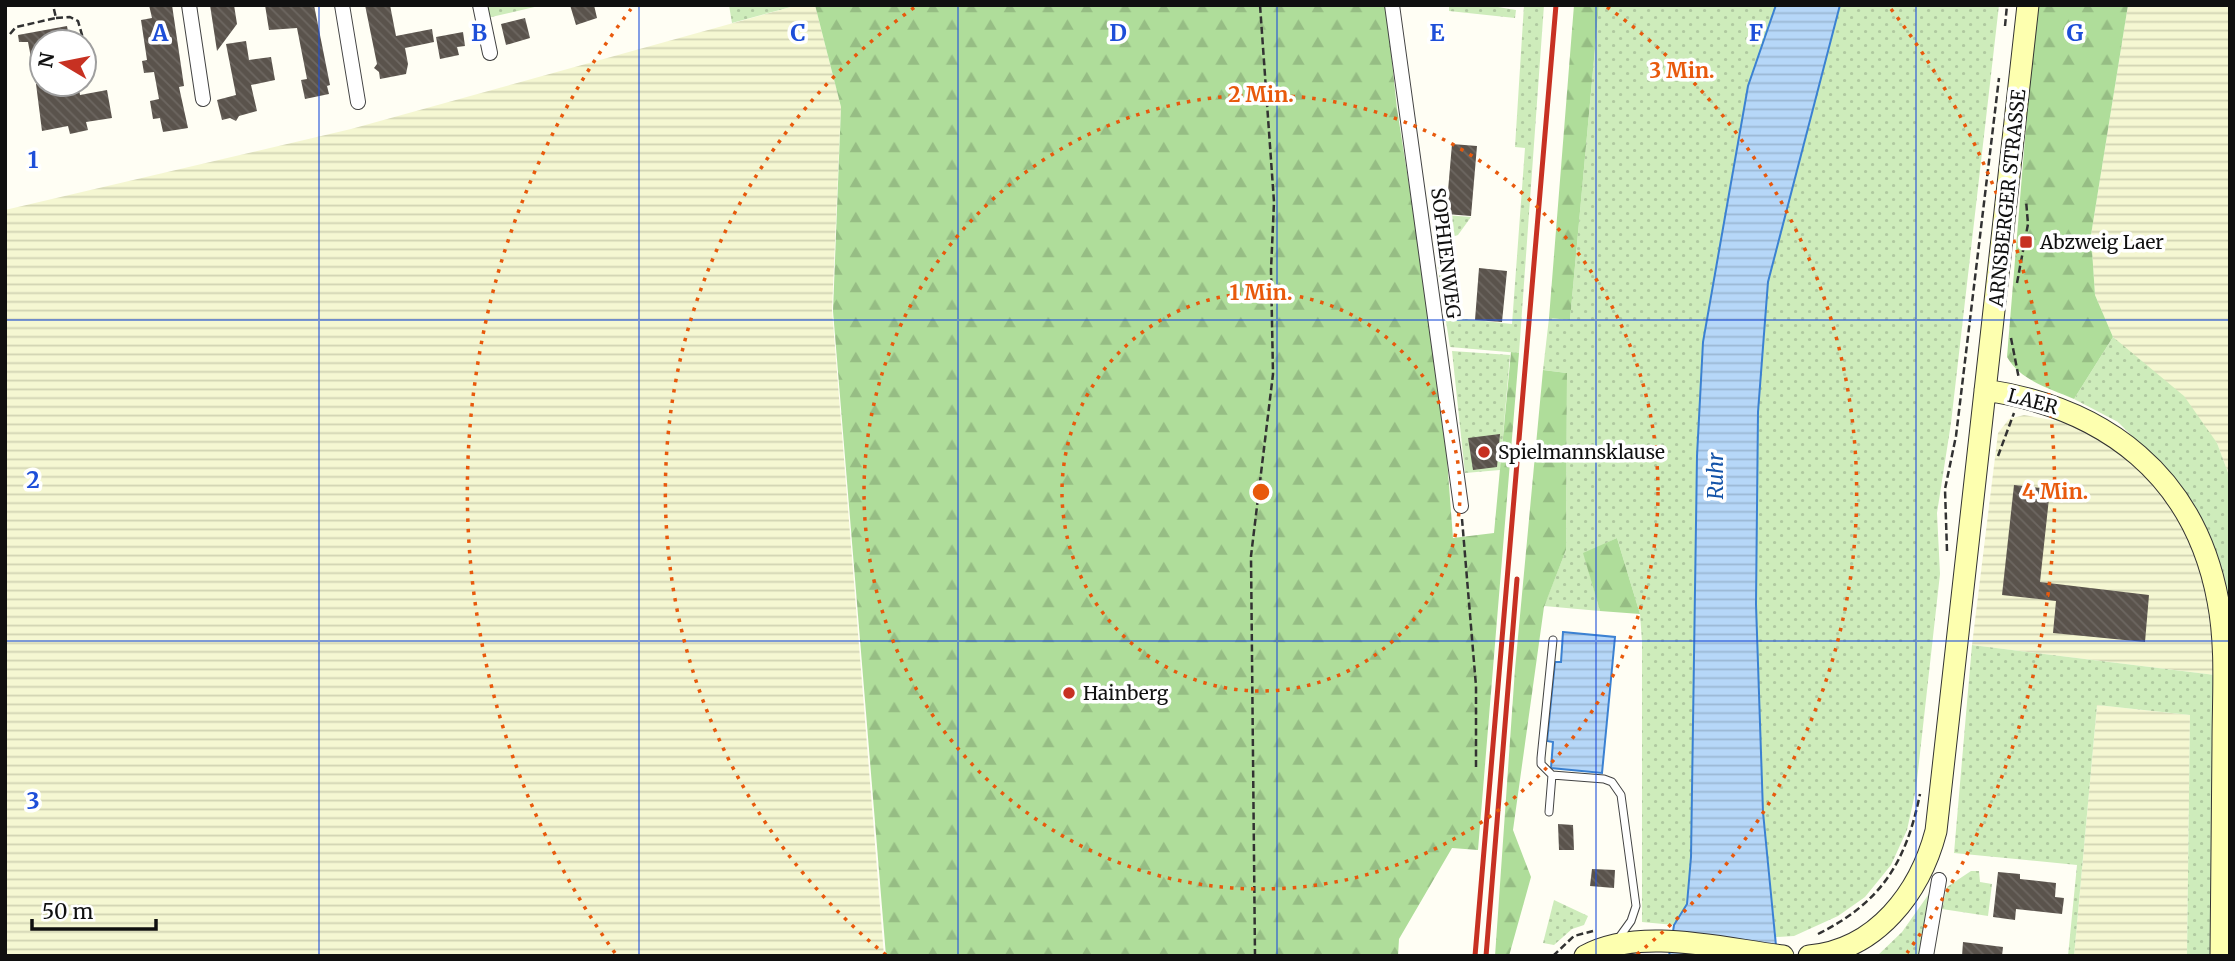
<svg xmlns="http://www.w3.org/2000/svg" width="2235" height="961" viewBox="0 0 2235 961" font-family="Merriweather,serif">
	<defs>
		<pattern id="farmland-rules" width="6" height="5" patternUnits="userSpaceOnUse" patternTransform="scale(1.75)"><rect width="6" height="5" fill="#f5f7d2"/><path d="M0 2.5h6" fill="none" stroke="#d1d3b3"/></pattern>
		<pattern id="grass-dots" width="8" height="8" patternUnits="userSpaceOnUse" patternTransform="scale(1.75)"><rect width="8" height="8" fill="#ceecbb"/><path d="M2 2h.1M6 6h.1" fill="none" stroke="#b0c9a0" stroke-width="1.8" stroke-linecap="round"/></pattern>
		<pattern id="forest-firs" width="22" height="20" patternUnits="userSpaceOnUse" patternTransform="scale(1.75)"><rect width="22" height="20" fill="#afdd9a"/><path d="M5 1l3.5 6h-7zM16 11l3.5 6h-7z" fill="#96bd84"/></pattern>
		<pattern id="water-rules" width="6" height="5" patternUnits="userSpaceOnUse" patternTransform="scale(1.75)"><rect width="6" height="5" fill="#b6d7f8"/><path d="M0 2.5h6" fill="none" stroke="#9bb8d4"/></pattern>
		<pattern id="building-back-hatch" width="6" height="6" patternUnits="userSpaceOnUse" patternTransform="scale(1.75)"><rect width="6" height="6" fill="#5a534c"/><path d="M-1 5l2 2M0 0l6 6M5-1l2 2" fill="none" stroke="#6d6761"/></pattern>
	</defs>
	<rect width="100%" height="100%" fill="#fffef4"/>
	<path fill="url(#farmland-rules)" d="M798,5H815L841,107L832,310L884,956H5V210L351,129Z
		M2128,5H2230V478L2217,443L2113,337L2095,295L2091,235Z
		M2024,415L2063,422L2104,441L2130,459L2157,486L2187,533L2203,573L2214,632L2215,675L1972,645L1998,433L2009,419Z
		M2097,705L2190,715L2187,956H2074Z"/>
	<path fill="url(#grass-dots)" d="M484,5H543L487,18Z
		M729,5H798L732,23Z
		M1449,5H1486L1516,10L1515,18L1449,11Z
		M1524,5H1544L1519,353L1450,347L1437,262V257L1441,255L1456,318L1512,324L1525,148L1515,147Z
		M1599,5H1776L1748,86L1697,456L1691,857L1687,904L1674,925L1642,922V641L1640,614L1617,538L1584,554L1600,611L1544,606L1566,550L1567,373L1543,370L1549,318L1570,320Z
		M1840,5H1999L1951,423L1937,513L1940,574L1916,789L1907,830L1891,865L1865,897L1838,916L1794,936L1776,937L1763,812L1756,604L1758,412L1768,282Z
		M1432,214L1471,217L1458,235L1446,239L1436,234Z
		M2113,337L2184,396L2217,443L2230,478V645L2216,552L2181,485L2118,422L2074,399Z
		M1452,351L1510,355L1500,470L1465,473Z
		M1972,645L2215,675L2212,956H2187L2190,715L2097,705L2074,956H2068L2077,865L1954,853Z
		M1971,871H1979L1980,882L1992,884L1988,916L1942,909L1947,887Z
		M1931,891L1919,956H1877L1902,932Z
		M1554,900L1588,916L1584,925L1572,929L1554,945L1543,943Z"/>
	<path fill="url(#forest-firs)" d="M815,5H1386L1397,109L1442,393L1453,538L1494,533L1511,352L1519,353L1478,850L1452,848L1399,939L1398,956H886L833,311L841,107Z
		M1574,5H1599L1570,320L1549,318Z
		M2036,5H2128L2091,235L2095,295L2113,337L2074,399C2049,388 2021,381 2007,357Z
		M1543,370L1567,373L1566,550L1544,607L1513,830L1531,877L1509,956H1495L1515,669Z
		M1617,538L1640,614L1600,611L1583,553Z"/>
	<path fill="url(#water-rules)" stroke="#3b81d2" stroke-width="2" d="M1776,5H1840L1768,282L1758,412L1756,604L1763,812L1777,956H1669L1674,925L1687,904L1691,857L1697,456L1703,342L1748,86Z
		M1563,632L1615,637L1602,773L1551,768L1553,742L1547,741L1555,662H1561Z"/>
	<path fill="url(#building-back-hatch)" d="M149,5H172L184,86L179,87L188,128L163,132L160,118L153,119L150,101L159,99L154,72L144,73L142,61L147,60L141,20L152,18Z
		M210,5H234L237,24L217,51Z
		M265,5H314L330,85L327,86L329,94L305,99L301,80L307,79L297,28L269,30Z
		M365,5H390L396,36L432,29L434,42L405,48L408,64L406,74L380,79L379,72L374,68L377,64Z
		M570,5H594L597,18L576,25Z
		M525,18L530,38L506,45L501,24Z
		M67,26L70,42H42V78L35,79L28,42H19L18,35Z
		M463,32L465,46L457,47L459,55L440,59L436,37Z
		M246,41L249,60L271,57L275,80L251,85L257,111L239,116L236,121L230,118L222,120L217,100L236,95L226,44Z
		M36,84H78L80,95L107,90L112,118L86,122L88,130L70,134L68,126L42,131Z
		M1452,144L1477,146L1471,216L1446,214Z
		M1479,268L1507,271L1502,322L1475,320Z
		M1500,434L1497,467L1473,470L1468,438Z
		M2014,485L2050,489L2040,582L2149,595L2145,642L2053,633L2056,601L2002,595Z
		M1558,824L1573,825L1574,850H1559Z
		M1592,869L1615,870L1614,888L1590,886Z
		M1998,872L2020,874V879L2056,883L2055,897L2064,898L2062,914L2016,909L2015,920L1993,917Z
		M1963,942L2003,947L2002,956H1962Z"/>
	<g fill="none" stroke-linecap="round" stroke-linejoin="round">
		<g stroke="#434343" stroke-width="9">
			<path id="service" d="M1552,775L1541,764V758L1553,640
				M1549,812L1552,775L1604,779L1612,782L1621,795L1636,906L1631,921L1618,939"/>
		</g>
		<g stroke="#434343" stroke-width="16">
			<path id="minor" d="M189,5L203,99
				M342,5L358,102
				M480,5L490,53
				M1392,5L1461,506
				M1926,956L1939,880"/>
		</g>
		<g stroke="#323232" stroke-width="23">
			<path id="secondary" d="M1985,390C2106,408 2195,476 2218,601C2227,647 2223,697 2223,744C2223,814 2222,885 2221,956
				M1585,956C1639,926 1724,949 1783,956
				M1809,956C1877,950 1920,892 1936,831L2028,5"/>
		</g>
		<path stroke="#323232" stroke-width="2.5" stroke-dasharray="7 3.5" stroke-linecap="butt" d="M56,18L70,17L78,21L84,42
			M2005,26L2007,5
			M10,34L16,27L56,18L53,5
			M84,44L91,72
			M2017,283L2028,224L2026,200
			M2011,338L2019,379
			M1998,456L2014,413
			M1462,519L1476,686V767
			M1947,551L1945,489L1956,436L1999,78
			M1818,934C1882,902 1906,862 1920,794
			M1255,956L1251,556L1273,374L1271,270L1274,202L1260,5
			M1553,956L1574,936L1593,931"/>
		<use href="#service" stroke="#fff" stroke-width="7"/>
		<use href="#minor" stroke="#fff" stroke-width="14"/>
		<use href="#secondary" stroke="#fdffaf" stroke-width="21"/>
		<path stroke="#c73122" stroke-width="5" d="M1475,956L1556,5
			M1486,956L1517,579"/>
	</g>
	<path fill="none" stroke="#1d4ed8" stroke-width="2" stroke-opacity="0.55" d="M319,5V956M639,5V956M958,5V956M1277,5V956M1596,5V956M1916,5V956M5,320H2230M5,641H2230"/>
	<g fill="none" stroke="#e8590c" stroke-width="3.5" stroke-dasharray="3.5 7">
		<circle cx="1261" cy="492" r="199"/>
		<circle cx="1261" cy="492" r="397"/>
		<path d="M886 955A596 596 0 0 1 915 7M1607 7A596 596 0 0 1 1636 955"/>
		<path d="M615 953A794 794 0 0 1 631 9M1891 9A794 794 0 0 1 1907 953"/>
	</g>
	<g fill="#c73122" stroke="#fff" stroke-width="2.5">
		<rect x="2019" y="235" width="14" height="14" rx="3.5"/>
		<circle cx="1484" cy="452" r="7"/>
		<circle cx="1069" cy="693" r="7"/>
	</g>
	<g text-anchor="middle" stroke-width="7" stroke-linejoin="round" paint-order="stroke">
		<g font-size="19" fill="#101010" stroke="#fff">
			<text transform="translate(2007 198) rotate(-84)" y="7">ARNSBERGER STRASSE</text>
			<text transform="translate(1446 253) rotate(83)" y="7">SOPHIENWEG</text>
			<text transform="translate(2033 401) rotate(15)" y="7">LAER</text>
		</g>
		<g font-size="19" fill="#101010" stroke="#fff" text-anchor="start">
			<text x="2040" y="249">Abzweig Laer</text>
			<text x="1498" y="459">Spielmannsklause</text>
			<text x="1083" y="700">Hainberg</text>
		</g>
		<g font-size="21" font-style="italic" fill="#1353a8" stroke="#fff">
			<text transform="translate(1716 476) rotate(-90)" y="7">Ruhr</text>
		</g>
	</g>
	<g font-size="23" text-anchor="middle" font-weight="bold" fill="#1d4ed8" stroke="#fff" stroke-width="7" stroke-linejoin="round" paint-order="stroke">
		<text x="160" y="41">A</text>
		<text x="479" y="41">B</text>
		<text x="798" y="41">C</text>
		<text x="1118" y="41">D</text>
		<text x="1437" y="41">E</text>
		<text x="1756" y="41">F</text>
		<text x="2075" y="41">G</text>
		<text x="33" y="168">1</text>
		<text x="33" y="488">2</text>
		<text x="33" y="809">3</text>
	</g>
	<circle cx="1261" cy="492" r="10" fill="#e8590c" stroke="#fff" stroke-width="3.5"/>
	<g font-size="21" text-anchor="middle" font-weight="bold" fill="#e8590c" stroke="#fff" stroke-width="7" stroke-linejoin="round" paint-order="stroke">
		<text x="1682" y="78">3 Min.</text>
		<text x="1261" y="102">2 Min.</text>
		<text x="1261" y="300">1 Min.</text>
		<text x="2055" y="499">4 Min.</text>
	</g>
	<rect width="2235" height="961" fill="none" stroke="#101010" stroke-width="14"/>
	<g transform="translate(63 63) rotate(280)"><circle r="33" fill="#ffffff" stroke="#9f9f9f" stroke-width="2"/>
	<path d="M0-5L12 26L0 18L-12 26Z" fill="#c73122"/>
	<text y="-10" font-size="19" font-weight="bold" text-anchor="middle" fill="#101010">N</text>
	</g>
	<path d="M32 919v10h124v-10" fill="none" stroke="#101010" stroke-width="3.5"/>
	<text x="42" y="919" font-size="21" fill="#101010" stroke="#ffffff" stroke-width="5" paint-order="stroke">50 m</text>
</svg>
